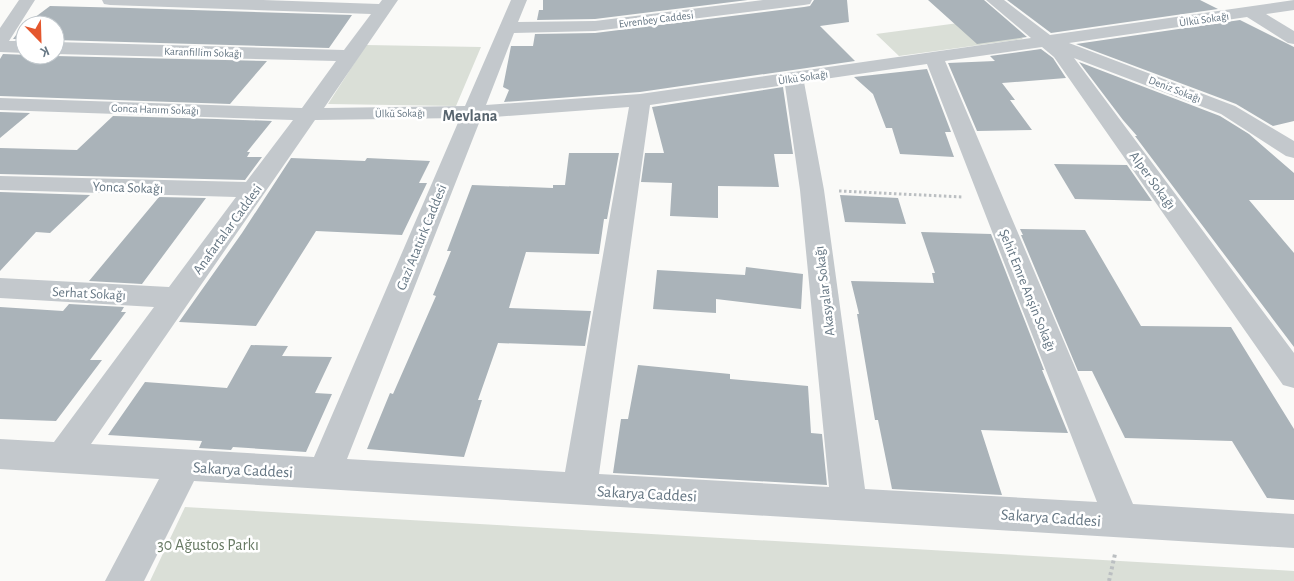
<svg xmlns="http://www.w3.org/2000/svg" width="1294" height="581" viewBox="0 0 1294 581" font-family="'Alegreya Sans',sans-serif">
	<rect width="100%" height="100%" fill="#fafaf8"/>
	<path fill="#dadfd7" d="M996,18L1023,39L899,56L876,34Z
		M366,45L481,47L456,106L328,104Z
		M185,507L1294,571V581H150Z"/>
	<path fill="#aab3b9" d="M543,0H748L595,19L537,20L539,10H543Z
		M814,0H847L849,22L820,26L855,61L640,92L504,102L509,90L503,87L511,46H533L535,34L595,33L804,7L810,6Z
		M928,0H984L1027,37L977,44Z
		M1007,0H1200L1218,9L1051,33Z
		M50,6L129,8L352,15L329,48L55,40V25H25V39H13L22,27Z
		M1240,20L1294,47V121L1273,126L1236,104L1076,44Z
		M1041,49L1053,58L1066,78L1002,83L1015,100H1010L1032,130L977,131L948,63L995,61L990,56Z
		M3,54L55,56L267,61L230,104L0,96V59Z
		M1079,62L1220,116L1249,134L1294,173V200H1249L1294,253V347L1135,136H1137L1123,120Z
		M927,69L951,132H945L954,157L900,154L892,128H886L873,94L854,77Z
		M783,87L793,154H774L779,187L718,186V218L670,216L672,183L641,182L645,153H664L652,107Z
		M0,112L30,113L0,138Z
		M113,116L217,119L272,121L247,152H250L247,157H262L245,180L0,174V148L77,150Z
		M569,153H619L607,219H604L599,254L526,252L509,308L591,311L585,346L498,343L478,400H482L464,457L367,449L390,393L393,394L436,296L433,295L451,251H447L472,185L553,188V185H565Z
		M291,158L365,161L367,158L430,161L419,183H427L402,235L316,231L256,326L179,322L242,233Z
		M1054,164L1127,165L1152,201L1075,199Z
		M0,192L90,195L50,233L36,232L0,271Z
		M840,195L898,198L906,224L845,222Z
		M159,197L206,198L142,284L89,281Z
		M1020,229L1085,230L1141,326L1231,327L1294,429V500L1267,498L1232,441L1125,438L1092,371H1078L1021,235H1023Z
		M921,232L991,234L1044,370H1042L1068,433L981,430L1002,495L892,489L878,420H875L857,314H859L851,281L934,283L932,273H935Z
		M746,267L803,274L801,309L716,299V313L653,309L657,270L745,275Z
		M69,304L124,307L121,312H126L90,360H102L56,421L0,419V307L63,311Z
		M251,345L288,346L282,356L332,357L315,393L332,394L306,452L233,447L231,450L199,448L202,441L108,435L145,382L227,388Z
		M638,365L730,374V379L808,386L811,433L822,434L827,485L613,473L621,419H628Z"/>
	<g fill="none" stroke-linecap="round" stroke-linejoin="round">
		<path stroke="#bbbfc2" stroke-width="3" stroke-dasharray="2.5 2.5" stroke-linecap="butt" d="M839,191L963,197"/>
		<path stroke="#bbbfc2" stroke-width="4" stroke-dasharray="3 3" stroke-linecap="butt" d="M1109,581L1115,554"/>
		<path fill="#c3c8cc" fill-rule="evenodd" d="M19,0H35L9,41H25V53L0,52V28Z
			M102,0H263L379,4L382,0H398L324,108L465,106L511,0H527L518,22L595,21L763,0H812L810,4L804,5L595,31L514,33L486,105L640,94L1031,38L986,0H1004L1050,35L1294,0V10L1266,14L1294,31V44L1288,43L1247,17L1069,43L1235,106L1294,141V158L1286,156L1221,114L1074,58L1294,353V388L1283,385L1054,57L1042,47L945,61L1133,504L1294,514V548L194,481L144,581H105L159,479L0,469V439L54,442L154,307L0,298V278L169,287L236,197L0,190V176L246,182L293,120L0,110V98L302,108L336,61L55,54V42L344,50L371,14L110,5L104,4ZM927,64L1097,502L865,489L824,190L804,82ZM785,85L800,190L829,487L599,474L650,105ZM629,107L565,472L347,459L481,118ZM460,118L314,457L91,444L315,120Z"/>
	</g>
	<g text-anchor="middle" stroke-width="5" stroke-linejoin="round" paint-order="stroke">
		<g font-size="11" fill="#657683" stroke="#fff">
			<text transform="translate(656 19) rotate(-7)" y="4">Evrenbey Caddesi</text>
			<text transform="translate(1204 19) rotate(-8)" y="4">Ülkü Sokağı</text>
			<text transform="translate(203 52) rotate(2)" y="4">Karanfillim Sokağı</text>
			<text transform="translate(803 77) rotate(-8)" y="4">Ülkü Sokağı</text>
			<text transform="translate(1175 89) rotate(21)" y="4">Deniz Sokağı</text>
			<text transform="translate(155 109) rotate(2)" y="4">Gonca Hanım Sokağı</text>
			<text transform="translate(400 113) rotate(-1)" y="4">Ülkü Sokağı</text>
		</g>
		<g font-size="14" fill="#657683" stroke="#fff">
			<text transform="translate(1153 180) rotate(54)" y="5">Alper Sokağı</text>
			<text transform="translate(128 187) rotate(2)" y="5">Yonca Sokağı</text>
			<text transform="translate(227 229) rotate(-54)" y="5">Anafartalar Caddesi</text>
			<text transform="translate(421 237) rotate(-68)" y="5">Gazi Atatürk Caddesi</text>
			<text transform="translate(1028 290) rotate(68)" y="5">Şehit Emre Anşin Sokağı</text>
			<text transform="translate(824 291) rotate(-97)" y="5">Akasyalar Sokağı</text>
			<text transform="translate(89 293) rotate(3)" y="5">Serhat Sokağı</text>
		</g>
		<g font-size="16" font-weight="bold" fill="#57646e" stroke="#fff">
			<text x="470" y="121">Mevlana</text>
		</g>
		<g font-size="16" fill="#657683" stroke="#fff">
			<text transform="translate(243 469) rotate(3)" y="6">Sakarya Caddesi</text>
			<text transform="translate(647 493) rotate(3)" y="6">Sakarya Caddesi</text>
			<text transform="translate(1051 517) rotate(4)" y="6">Sakarya Caddesi</text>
		</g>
		<g font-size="16" fill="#687a64" stroke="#fff">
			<text x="208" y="550">30 Ağustos Parkı</text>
		</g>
	</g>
	<g transform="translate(40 40) rotate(157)"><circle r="24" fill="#ffffff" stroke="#c1c8cd"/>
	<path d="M0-4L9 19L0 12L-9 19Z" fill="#e4572e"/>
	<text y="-8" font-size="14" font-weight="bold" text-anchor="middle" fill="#657683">K</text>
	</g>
</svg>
